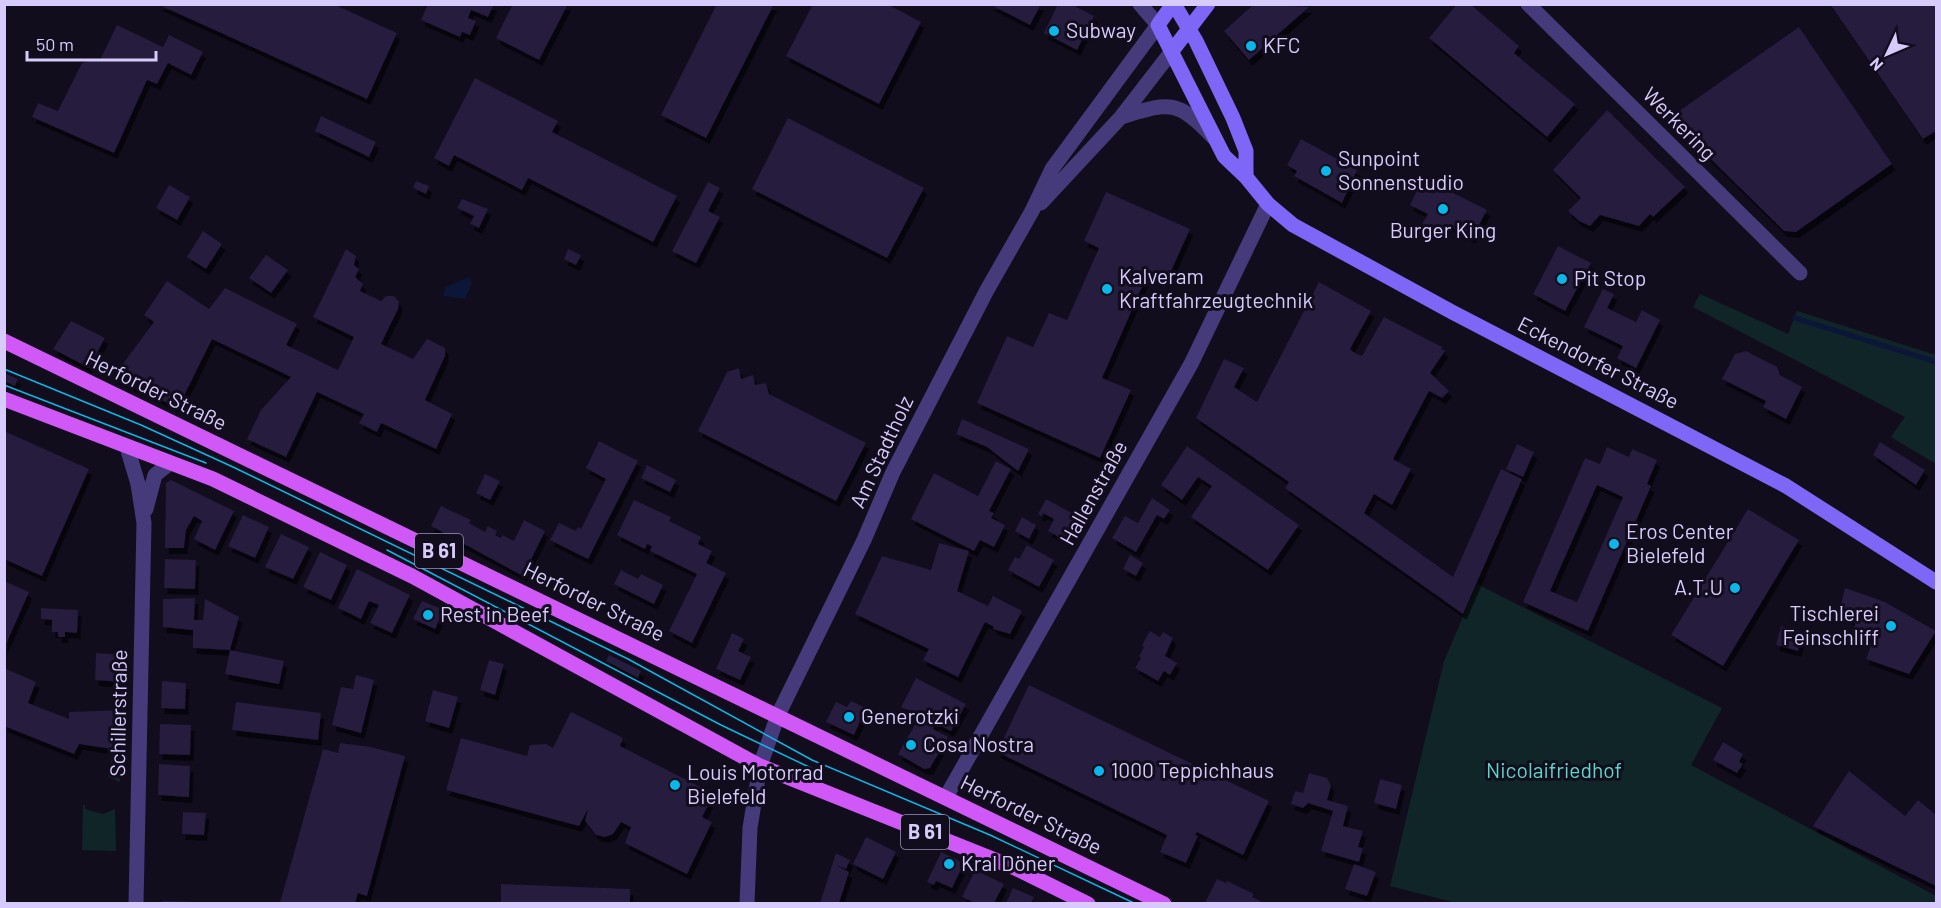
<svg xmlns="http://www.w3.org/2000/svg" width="1941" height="908" viewBox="0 0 1941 908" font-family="Barlow,sans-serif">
	<defs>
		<filter id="shadow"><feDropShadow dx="3.5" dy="6" stdDeviation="0" flood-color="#0009"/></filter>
	</defs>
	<rect width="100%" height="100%" fill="#120d1d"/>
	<path fill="#102527" d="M1700,294L1788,334L1797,311L1936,355V464L1891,437L1905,417L1693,307Z
		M1477,584L1722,708L1691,765L1936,896V903L1460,904L1390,886L1444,661Z
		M116,733L122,734L120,782L108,777Z
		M83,805H85V809L103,814L115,809L116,851L82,850Z"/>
	<path fill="#0b1638" d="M469,277L472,283L465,299L443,296L446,287Z"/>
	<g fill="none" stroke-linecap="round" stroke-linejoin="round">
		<path stroke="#0b1638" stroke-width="5" d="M1795,318L1936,362"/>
	</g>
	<path fill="#261a3d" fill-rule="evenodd" filter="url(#shadow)" d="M157,4H333L397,33L367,99Z
		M428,4H494L488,17L471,10L468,18L476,21L470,35L462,32L460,37L421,20Z
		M513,4H568L539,60L496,38Z
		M717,4H774L706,138L661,115Z
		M813,4H887L921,22L879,104L786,56Z
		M989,4H1041L1030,25Z
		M1058,4H1071L1094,16L1077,50L1044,33Z
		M1254,4L1309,7L1249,60L1224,31Z
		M1457,4H1470L1519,46L1514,53L1575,104L1547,137L1429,38Z
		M1830,4H1936V131L1923,139Z
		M117,25L163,47L169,35L203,52L191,75L168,63L157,84L147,80L114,153L32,117L38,103L58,111L82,63L101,58Z
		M1799,27L1892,164L1796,232L1784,231L1669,118Z
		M475,78L558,121L552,132L677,196L653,242L528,178L522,190L454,155L449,166L434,158Z
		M1607,110L1685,187L1653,217L1650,214L1639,226L1600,215L1590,226L1579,221L1568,211L1581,198L1553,170Z
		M321,116L376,142L369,157L315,131Z
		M788,118L924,188L887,258L752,189Z
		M1301,139L1357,170L1342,203L1294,176L1297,171L1287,165Z
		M1423,178L1487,210L1472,238L1448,225L1443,235L1422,224L1428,214L1410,205Z
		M416,181L429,186L426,194L413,188Z
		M708,182L720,188L708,211L720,217L696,263L672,251Z
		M169,185L190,197L177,220L156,208Z
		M1106,192L1190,229L1167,280L1149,271L1102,378L1131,390L1100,458L977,403L1007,336L1033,347L1049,313L1067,320L1099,248L1084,241Z
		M462,199L488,209L479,228L470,224L474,216L457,208Z
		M203,231L222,244L206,269L187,257Z
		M1558,246L1591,263L1565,311L1533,294Z
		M346,249L356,256L354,265L359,269L355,277L363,284L360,291L381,301L386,296H394L399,302L398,309L381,344L413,359L427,339L445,348V356L425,400L452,414L436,449L381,423L377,432L359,423L364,414L317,392L286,457L247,439L261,410L291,377L212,339L178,408L113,377L154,322L144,315L167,281L209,309L225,288L297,324L286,345L338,370L354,337L313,317Z
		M568,249L581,255L576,265L564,259Z
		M266,255L288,270L271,293L249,278Z
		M1319,282L1371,311L1350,349L1355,353L1362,356L1384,317L1442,347L1441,349L1445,351L1430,373L1449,391L1442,398L1429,391L1393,459L1411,469L1392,505L1374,494L1364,513L1453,577L1501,469L1522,479L1463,614L1285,488L1289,482L1196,418L1224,359L1244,368L1234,387L1257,402Z
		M1603,289L1614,294L1607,308L1636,322L1642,310L1660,320L1636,368L1617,358L1623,346L1584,327Z
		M71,321L105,338L89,368L53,349Z
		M1746,351L1777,367L1780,375L1802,387L1786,419L1763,407L1766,401L1722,379L1735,354Z
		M739,368L741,379L753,375L755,385L766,383L769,394L866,443L836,501L698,431L727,372Z
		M4,373L18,379L15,386L4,381Z
		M962,419L1029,449L1018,471L987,447L956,434Z
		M4,431L89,469L42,576L4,559Z
		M599,441L638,461L588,559L550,540L559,523L576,531L578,527L581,529L606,479L586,468Z
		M1880,442L1925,470L1916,485L1873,455Z
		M1517,444L1534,452L1523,477L1506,469Z
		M1187,446L1299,525L1268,570L1191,517L1212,486L1198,477L1182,500L1161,485Z
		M1607,447L1629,457L1632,449L1657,460L1647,484L1651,486L1588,631L1523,602L1585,458L1600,464ZM1597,485L1623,497L1577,602L1550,591Z
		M996,461L1011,469L989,511L994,513L991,518L1005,525L994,547L980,540L974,551L911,519L934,473L978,496Z
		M647,465L676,480L670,492L641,478Z
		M485,474L500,481L490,500L476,493Z
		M171,480L234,511L215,550L194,539L202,521L194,516L186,530L184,548H165L166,483Z
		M1152,498L1170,510L1164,519L1157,515L1136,552L1112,538L1125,516L1138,523Z
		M1046,499L1079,517L1066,541L1048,531L1054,519L1043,513L1042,516L1038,514Z
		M634,500L671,517L669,521L701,537L698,544L712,551L706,563L726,573L692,643L669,631L697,574L650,551L652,546L647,544L645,549L617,535Z
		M441,506L471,520L469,523L485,532L488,526L497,531L495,535L501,538L502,535L514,541L524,520L545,531L523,576L431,526Z
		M1748,509L1799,540L1723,666L1671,635Z
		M243,515L269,527L255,558L228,546Z
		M1022,517L1036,525L1029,539L1015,531Z
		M281,534L309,547L293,579L265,567Z
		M939,543L969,551L957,591L988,606L993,596L1022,611L1010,634L993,629L994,627L985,622L958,677L923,660L929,649L855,614L882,556L931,570Z
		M1027,545L1054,560L1039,587L1008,570L1015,557L1019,559Z
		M320,552L347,565L331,600L303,587Z
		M1130,555L1143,563L1136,576L1123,569Z
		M165,559L196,560L195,589L164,588Z
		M357,569L410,595L392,633L370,623L379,605L369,601L361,619L338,608Z
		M621,570L638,579L641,574L663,585L654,604L614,584Z
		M4,581L29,592L4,649Z
		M1845,588L1885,602L1936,631L1909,674L1866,659L1873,640L1853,632L1856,621L1838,616Z
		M195,598L194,620H203L205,599L239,617L230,650L193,648V630L163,627V599Z
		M422,601L444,610L435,629L413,619Z
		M41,608L78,610L77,633L65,632V637H58V632H52V620L41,619Z
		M1781,626L1803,632L1798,651L1776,645Z
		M1150,631L1160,637L1163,632L1173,638L1165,656L1177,663L1170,675L1164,671L1158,681L1135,668L1141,658L1139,656L1144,647L1142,645Z
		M732,633L744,639L738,651L751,657L740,680L716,669Z
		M230,650L284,661L279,684L225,674Z
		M96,653L124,655L122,682L95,680Z
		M609,655L641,671L638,678L606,661Z
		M489,660L504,664L495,695L480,690Z
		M4,668L36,682L28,703L69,719V712L123,710L122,734L116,733L112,749L79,744L74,754L4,726Z
		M356,675L374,680L361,733L332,725L341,687L353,689Z
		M916,678L966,704L951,731L935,723L933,729L948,737L930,768L924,769L898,754L920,716L901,707Z
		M162,681L186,683L185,709L161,708Z
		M1029,685L1269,801L1243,855L1197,832L1195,835L1198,836L1186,863L1160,852L1167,835L997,752Z
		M433,690L458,697L449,728L425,721Z
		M851,701L866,708L854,735L826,722L836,702L847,707Z
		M236,702L321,713L318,740L232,730Z
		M571,712L623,738L620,746L714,794L702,817L712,822L687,874L625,843L631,827L621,822L613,834L605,837L596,835L585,821L588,809L579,826L446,790L461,738L527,756L530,745L546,744L553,748Z
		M160,724L191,725L190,755L159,754Z
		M1723,742L1743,754L1739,762L1743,764L1737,773L1713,760Z
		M340,743L371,747L405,756L367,896L358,893L355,903H280L323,749L338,753Z
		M159,764L190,766L189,797L158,795Z
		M1849,771L1905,816L1918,800L1936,815V886L1813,826Z
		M1309,773L1327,778L1331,786L1327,800L1348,806L1343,826L1363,831L1358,847L1363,848L1359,862L1321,851L1333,811L1308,803L1303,808L1291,804L1295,791L1303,793Z
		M1380,779L1402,785L1396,809L1374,803Z
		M183,812L206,813L204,835L182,834Z
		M866,837L896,852L883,879L853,864Z
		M941,852L964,863L952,888L936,881L934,885L927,882Z
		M836,853L850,860L846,869L836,865L849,872L839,903H820Z
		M1354,864L1376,872L1367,896L1345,889Z
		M975,870L1004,884L994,903H975L962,897Z
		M1217,879L1226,883L1227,881L1254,894L1252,897L1261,901L1259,903H1205Z
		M501,884L630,889V903H501Z
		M1013,888L1034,897L1031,903H1006Z
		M162,901L194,902V903H162Z"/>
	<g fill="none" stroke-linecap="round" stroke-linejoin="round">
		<path stroke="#453a7a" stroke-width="15" d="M1528,4L1800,273
			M127,447L138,484L144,523L136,904
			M146,509L155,475L170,463
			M946,797L1191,364L1268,204"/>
		<path stroke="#453a7a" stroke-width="15" d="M1121,117C1168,103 1176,98 1213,137
			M1041,203L1121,117L1172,51
			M747,904L750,828L760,766L778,715L864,540L893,472L987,290L1032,211L1052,169L1158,25L1140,4"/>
		<path stroke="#7e67f7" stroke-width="15" d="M1173,4L1158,25L1224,156L1246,177L1268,204L1293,225L1452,312L1786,486L1936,582
			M1174,4L1196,41L1233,118L1246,151V177
			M1172,51L1208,4"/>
		<path stroke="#d058f7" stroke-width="15" d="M4,341L1164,904
			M4,399L213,479L412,576L760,766L1015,868L1088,904"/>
		<path stroke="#0cb6e8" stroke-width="1.5" d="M4,369L141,425L233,467L628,659L812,760L990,835L1136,904
			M4,385L206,463
			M387,550L721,725L811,768"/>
	</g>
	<g fill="#0cb6e8" stroke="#120d1d" stroke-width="2">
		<circle cx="1054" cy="31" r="6"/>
		<circle cx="1251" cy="46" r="6"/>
		<circle cx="1326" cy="171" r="6"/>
		<circle cx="1443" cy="209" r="6"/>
		<circle cx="1562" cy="279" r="6"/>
		<circle cx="1107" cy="289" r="6"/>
		<circle cx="1614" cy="544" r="6"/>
		<circle cx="1735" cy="588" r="6"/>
		<circle cx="428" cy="615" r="6"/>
		<circle cx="1891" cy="626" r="6"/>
		<circle cx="849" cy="717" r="6"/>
		<circle cx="911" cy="745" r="6"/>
		<circle cx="1099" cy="771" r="6"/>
		<circle cx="675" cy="785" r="6"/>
		<circle cx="949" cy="864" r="6"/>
	</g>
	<g text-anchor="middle" stroke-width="6" stroke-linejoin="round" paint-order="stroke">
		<g fill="#120d1d" stroke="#9c92b9" stroke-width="1.5">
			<rect x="415" y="534" width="48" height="34" rx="4.5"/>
			<rect x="901" y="815" width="48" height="34" rx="4.5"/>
		</g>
		<g font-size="20" font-weight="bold" fill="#d7cbfc">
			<text x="439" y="558">B 61</text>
			<text x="925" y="839">B 61</text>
		</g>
		<g font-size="21" fill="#d7cbfc" stroke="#120d1d" text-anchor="start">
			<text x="1066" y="38">Subway</text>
			<text x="1263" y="53">KFC</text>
			<text x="1338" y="166">Sunpoint<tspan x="1338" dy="24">Sonnenstudio</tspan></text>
			<text x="1443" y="238" text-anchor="middle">Burger King</text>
			<text x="1119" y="284">Kalveram<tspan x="1119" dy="24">Kraftfahrzeugtechnik</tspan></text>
			<text x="1574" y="286">Pit Stop</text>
			<text x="1626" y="539">Eros Center<tspan x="1626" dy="24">Bielefeld</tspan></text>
			<text x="1723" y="595" text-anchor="end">A.T.U</text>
			<text x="1879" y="621" text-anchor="end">Tischlerei<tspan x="1879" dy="24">Feinschliff</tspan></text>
			<text x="440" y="622">Rest in Beef</text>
			<text x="861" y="724">Generotzki</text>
			<text x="923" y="752">Cosa Nostra</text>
			<text x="1111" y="778">1000 Teppichhaus</text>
			<text x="687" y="780">Louis Motorrad<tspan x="687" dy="24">Bielefeld</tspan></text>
			<text x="961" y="871">Kral Döner</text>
		</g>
		<g font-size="21" fill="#d7cbfc" stroke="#120d1d">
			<text transform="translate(1679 124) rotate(45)" y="7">Werkering</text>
			<text transform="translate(1598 363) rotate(27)" y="7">Eckendorfer Straße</text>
			<text transform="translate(156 391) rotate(26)" y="7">Herforder Straße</text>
			<text transform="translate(882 452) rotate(-65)" y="7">Am Stadtholz</text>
			<text transform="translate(1094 493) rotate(-61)" y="7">Hallenstraße</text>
			<text transform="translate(594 602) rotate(26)" y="7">Herforder Straße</text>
			<text transform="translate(119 713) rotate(-89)" y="7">Schillerstraße</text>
			<text transform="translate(1031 815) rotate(26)" y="7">Herforder Straße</text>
		</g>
		<g font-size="21" fill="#5cd8c9" stroke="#120d1d">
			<text x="1554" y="778">Nicolaifriedhof</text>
		</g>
	</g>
	<rect width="1941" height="908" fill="none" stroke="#d7cbfc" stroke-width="12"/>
	<g transform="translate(1887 54) rotate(226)" stroke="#120d1d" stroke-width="4.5" paint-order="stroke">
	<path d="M0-4.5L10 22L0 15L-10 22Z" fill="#d7cbfc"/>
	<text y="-9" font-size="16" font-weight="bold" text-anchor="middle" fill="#d7cbfc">N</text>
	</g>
	<path d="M27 51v9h129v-9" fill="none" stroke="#d7cbfc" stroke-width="3"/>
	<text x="36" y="51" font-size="18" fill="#d7cbfc" stroke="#120d1d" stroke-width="4.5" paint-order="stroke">50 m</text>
</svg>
